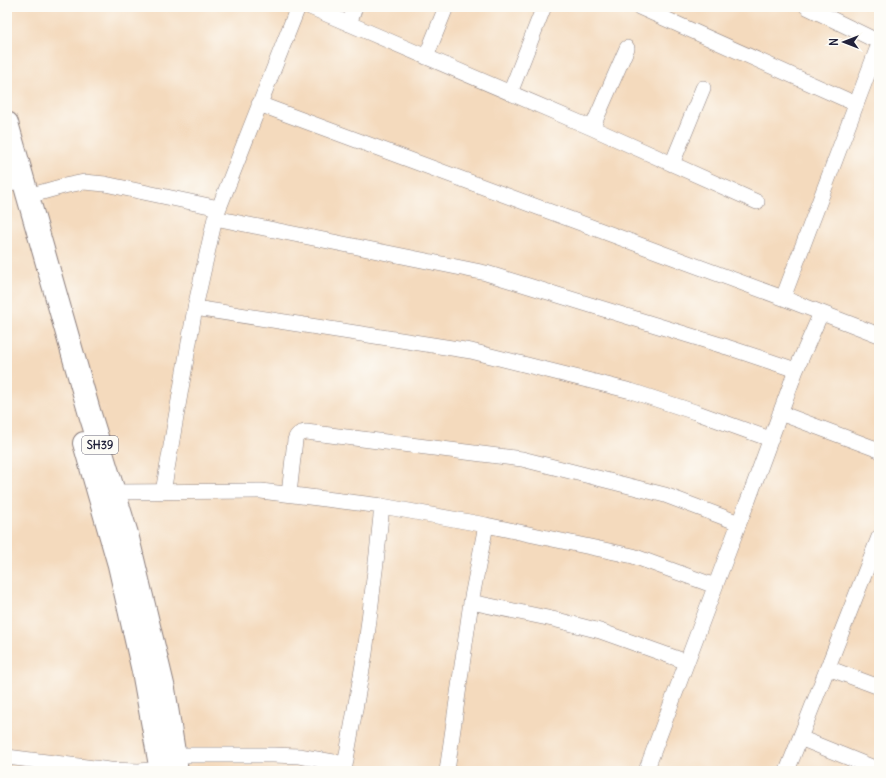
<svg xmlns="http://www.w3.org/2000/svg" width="886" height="778" viewBox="0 0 886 778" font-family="Delius,sans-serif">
	<rect width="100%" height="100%" fill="#fdfcf7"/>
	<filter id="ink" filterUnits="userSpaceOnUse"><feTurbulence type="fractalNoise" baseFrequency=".025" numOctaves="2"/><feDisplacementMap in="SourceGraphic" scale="8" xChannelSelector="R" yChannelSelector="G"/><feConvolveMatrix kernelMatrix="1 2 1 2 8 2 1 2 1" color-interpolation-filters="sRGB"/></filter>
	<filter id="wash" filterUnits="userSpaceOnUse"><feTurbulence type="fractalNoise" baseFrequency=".012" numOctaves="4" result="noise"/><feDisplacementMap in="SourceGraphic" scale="16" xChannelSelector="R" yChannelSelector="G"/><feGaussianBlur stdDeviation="0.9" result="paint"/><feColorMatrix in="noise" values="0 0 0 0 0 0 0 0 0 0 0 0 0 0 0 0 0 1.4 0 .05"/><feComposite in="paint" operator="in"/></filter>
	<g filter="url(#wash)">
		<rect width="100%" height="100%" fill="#f4dabd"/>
	</g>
	<g filter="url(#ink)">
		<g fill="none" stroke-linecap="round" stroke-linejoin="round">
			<g stroke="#8b7e7c" stroke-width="16">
				<path id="street" d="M310,7L592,128L757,202
					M639,7L856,104
					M807,7L879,42
					M349,24L355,7
					M879,44L783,298L879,335
					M426,57L446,7
					M510,93L543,9
					M259,104L783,298
					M592,128L627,48
					M672,164L703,88
					M7,183H11
					M28,196L64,186L84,182L105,184L219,208
					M215,218L486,273L727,347L796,370
					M195,308L471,351L631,391L695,412L770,439
					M780,413L879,450
					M115,492L261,491L382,506L486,525L633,556L715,586
					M163,492L195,308L215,218L298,7
					M289,494L295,440C297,434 300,433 306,432L522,459L665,495L739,523
					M471,602L557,620L600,631L687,662
					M828,668L879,687
					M800,738L879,770
					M175,755H273L299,756L345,764
					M7,757L110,770L139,771L160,769
					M344,771L365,653L377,554L382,506
					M447,771L471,602L486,525
					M646,771L739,523L749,498L796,370L821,313
					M787,771L879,537"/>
			</g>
			<g stroke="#8b7e7c" stroke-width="24">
				<path id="primary" d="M7,123L89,411L127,534L164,689L177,771
					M84,443L119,565L143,671L161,771"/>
			</g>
			<use href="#street" stroke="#fff" stroke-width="15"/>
			<use href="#primary" stroke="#fff" stroke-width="22"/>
		</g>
	</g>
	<g text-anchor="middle" stroke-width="3" stroke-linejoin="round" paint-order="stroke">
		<rect fill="#fdfcf7" stroke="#646373" stroke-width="1" x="82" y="436" width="36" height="18" rx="3"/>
		<g font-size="11" font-weight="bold" fill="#22223b">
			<text x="100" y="449">SH39</text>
		</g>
	</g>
	<rect width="886" height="778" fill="none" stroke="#fdfcf7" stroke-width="24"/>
	<g transform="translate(844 42) rotate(270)" stroke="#fdfcf7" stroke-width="3" paint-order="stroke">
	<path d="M0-3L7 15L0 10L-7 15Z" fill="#22223b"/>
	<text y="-6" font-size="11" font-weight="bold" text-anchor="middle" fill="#22223b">N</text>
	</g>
</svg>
